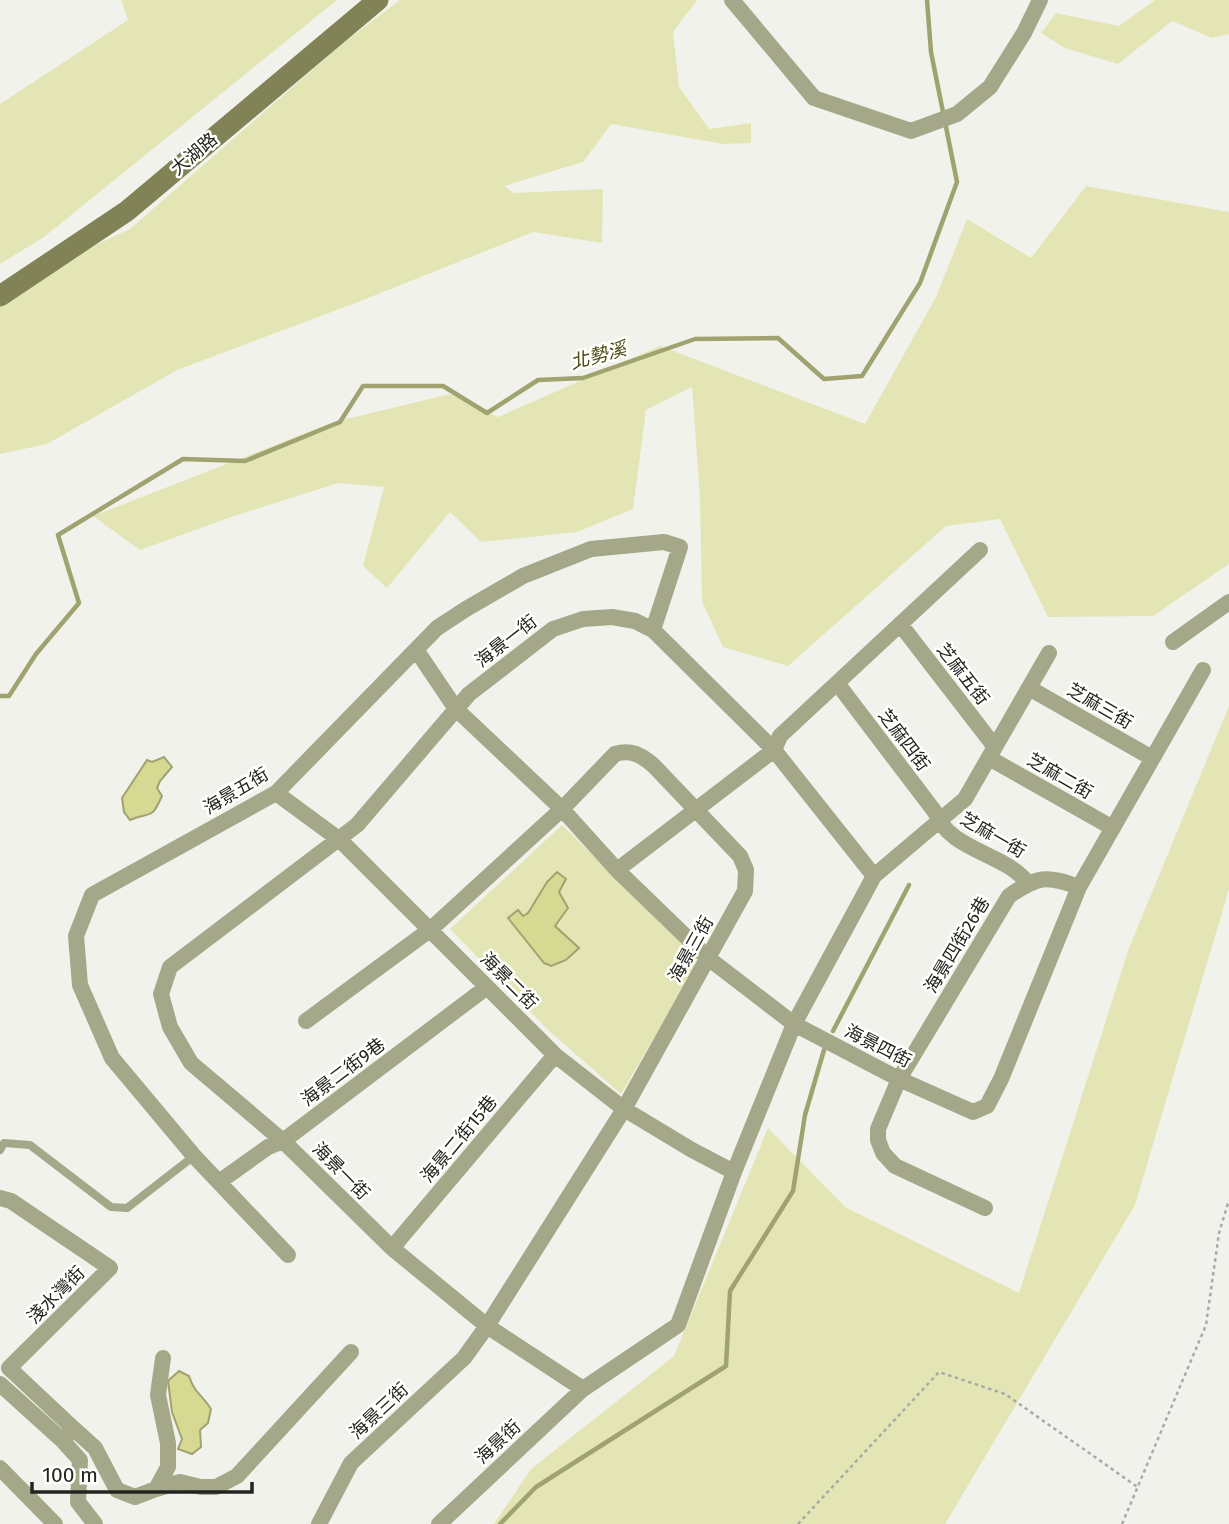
<svg xmlns="http://www.w3.org/2000/svg" width="1229" height="1524" viewBox="0 0 1229 1524" font-family="'Fira Sans','Noto Sans TC',sans-serif">
	<rect width="100%" height="100%" fill="#f1f2ec"/>
	<path fill="#e3e6b4" d="M121,0H337L44,237L0,264V104L128,20Z
		M400,0H697L673,32L679,87L709,129L751,123V143L723,144L611,124L583,162L504,186L514,193L603,189L602,243L533,232L358,302L177,370L47,444L0,454V300L70,257L130,229L343,43Z
		M1155,0H1229V34L1212,38L1172,21L1118,64L1065,48L1041,33L1056,13L1119,26Z
		M1086,186L1229,212V564L1153,616L1048,617L1000,519L946,526L788,666L723,647L702,601L700,499L692,387L646,410L633,509L577,532L481,542L450,512L387,588L363,566L384,487L338,483L234,516L140,550L93,516L334,422L450,394L498,417L660,346L865,424L936,297L967,219L1031,258Z
		M1229,706V889L1135,1205L945,1524H494L531,1469L674,1356L768,1128L845,1207L1019,1293L1129,948Z
		M562,825L700,960L621,1094L547,1029L450,929Z"/>
	<path fill="#d5d991" stroke="#a0a26f" stroke-width="2" d="M164,757L172,767L160,781L157,788L162,796C151,821 151,811 130,820L124,812L122,798L147,760L152,762Z
		M557,872L566,879L559,892L568,908L555,926L579,948L566,960L551,966L544,963L508,918L518,910L523,916L528,913L547,882Z
		M179,1371L189,1376C194,1392 202,1395 211,1409L208,1423L200,1430L201,1447L192,1454L178,1449L182,1439L172,1412L168,1381Z"/>
	<g fill="none" stroke-linecap="round" stroke-linejoin="round">
		<path stroke="#a0a26f" stroke-width="4.5" d="M0,696H9L36,654L79,603L58,535L183,459L245,461L340,422L363,386H443L487,413L538,380L583,378L695,339L778,338L824,379L862,376L920,283L957,182L931,52L927,0
			M833,1031L909,885
			M500,1524L536,1487L726,1366L730,1291L793,1191L805,1115L824,1050"/>
		<path stroke="#a9aaa5" stroke-width="2.5" stroke-dasharray="3.5 3.5" stroke-linecap="butt" d="M798,1524L939,1372L1005,1394L1139,1488
			M1122,1524L1206,1325L1219,1233L1229,1200"/>
		<path stroke="#a5a789" stroke-width="8" d="M0,1150L4,1143L30,1145L111,1207L127,1208L194,1156"/>
		<path stroke="#a5a789" stroke-width="16" d="M732,0L814,98L911,131L957,114L990,87L1024,33L1040,0
			M900,624L995,747
			M1173,642L1229,602
			M417,651L456,709L562,809L617,870L708,958L794,1024L899,1079L973,1112L987,1106L1001,1079L1079,887L1203,670
			M837,683L935,812C950,851 1003,852 1028,883
			M1029,688L1152,758
			M989,758L1113,828
			M276,793L340,840L555,1055L624,1109L692,1150L734,1172
			M617,870L774,750L780,736L980,550
			M874,876L965,799L1049,653
			M306,1021L431,929L562,809L615,754C631,749 641,755 653,765L740,856L746,870L745,891L624,1109L487,1326L464,1358L351,1463L319,1524
			M219,1182L268,1147L283,1141L487,987
			M0,1198L11,1201L110,1268L9,1368L74,1429L62,1440L80,1460L78,1502L95,1524
			M985,1208L895,1166L883,1153L878,1140V1129L899,1079L1009,896C1038,876 1046,875 1079,887
			M392,1248L555,1055
			M288,1255L194,1156L112,1058L80,985L76,936L92,895L276,793L437,628L466,609L523,576L591,549L664,542L680,547L653,630
			M0,1384L62,1440
			M74,1429L95,1448L117,1490L135,1497L156,1489L168,1467V1443L158,1395L163,1358
			M0,1468L55,1524
			M156,1489L180,1482L201,1487H216L237,1476L351,1352
			M439,1524L583,1389L678,1325L734,1172L794,1024L874,876L774,750L653,630L635,621L612,617L583,619L553,629L469,694L357,825L170,967L161,994L170,1027L191,1063L283,1141L392,1248L487,1326L583,1389"/>
		<path stroke="#818357" stroke-width="21" d="M0,296L127,211L378,0"/>
	</g>
	<g text-anchor="middle" stroke-width="5" stroke-linejoin="round" paint-order="stroke">
		<g font-size="18" fill="#232321" stroke="#fffffb">
			<text transform="translate(194 154) rotate(-40)" y="6">大湖路</text>
			<text transform="translate(506 641) rotate(-38)" y="6">海景一街</text>
			<text transform="translate(963 674) rotate(52)" y="6">芝麻五街</text>
			<text transform="translate(1100 706) rotate(30)" y="6">芝麻三街</text>
			<text transform="translate(904 740) rotate(53)" y="6">芝麻四街</text>
			<text transform="translate(1060 776) rotate(30)" y="6">芝麻二街</text>
			<text transform="translate(236 791) rotate(-31)" y="6">海景五街</text>
			<text transform="translate(993 835) rotate(30)" y="6">芝麻一街</text>
			<text transform="translate(957 945) rotate(-59)" y="6">海景四街26巷</text>
			<text transform="translate(691 949) rotate(-61)" y="6">海景三街</text>
			<text transform="translate(509 981) rotate(45)" y="6">海景二街</text>
			<text transform="translate(878 1046) rotate(27)" y="6">海景四街</text>
			<text transform="translate(343 1072) rotate(-37)" y="6">海景二街9巷</text>
			<text transform="translate(459 1139) rotate(-50)" y="6">海景二街15巷</text>
			<text transform="translate(341 1171) rotate(45)" y="6">海景一街</text>
			<text transform="translate(56 1295) rotate(-45)" y="6">淺水灣街</text>
			<text transform="translate(379 1411) rotate(-43)" y="6">海景三街</text>
			<text transform="translate(498 1442) rotate(-43)" y="6">海景街</text>
		</g>
		<g font-size="19" font-style="italic" fill="#494a14" stroke="#fffffb">
			<text transform="translate(598 355) rotate(-15)" y="7">北勢溪</text>
		</g>
	</g>
	<path d="M32 1482v10h220v-10" fill="none" stroke="#232321" stroke-width="3.5"/>
	<text x="42" y="1482" font-size="21" fill="#232321" stroke="#fffffb" stroke-width="5" paint-order="stroke">100 m</text>
</svg>
